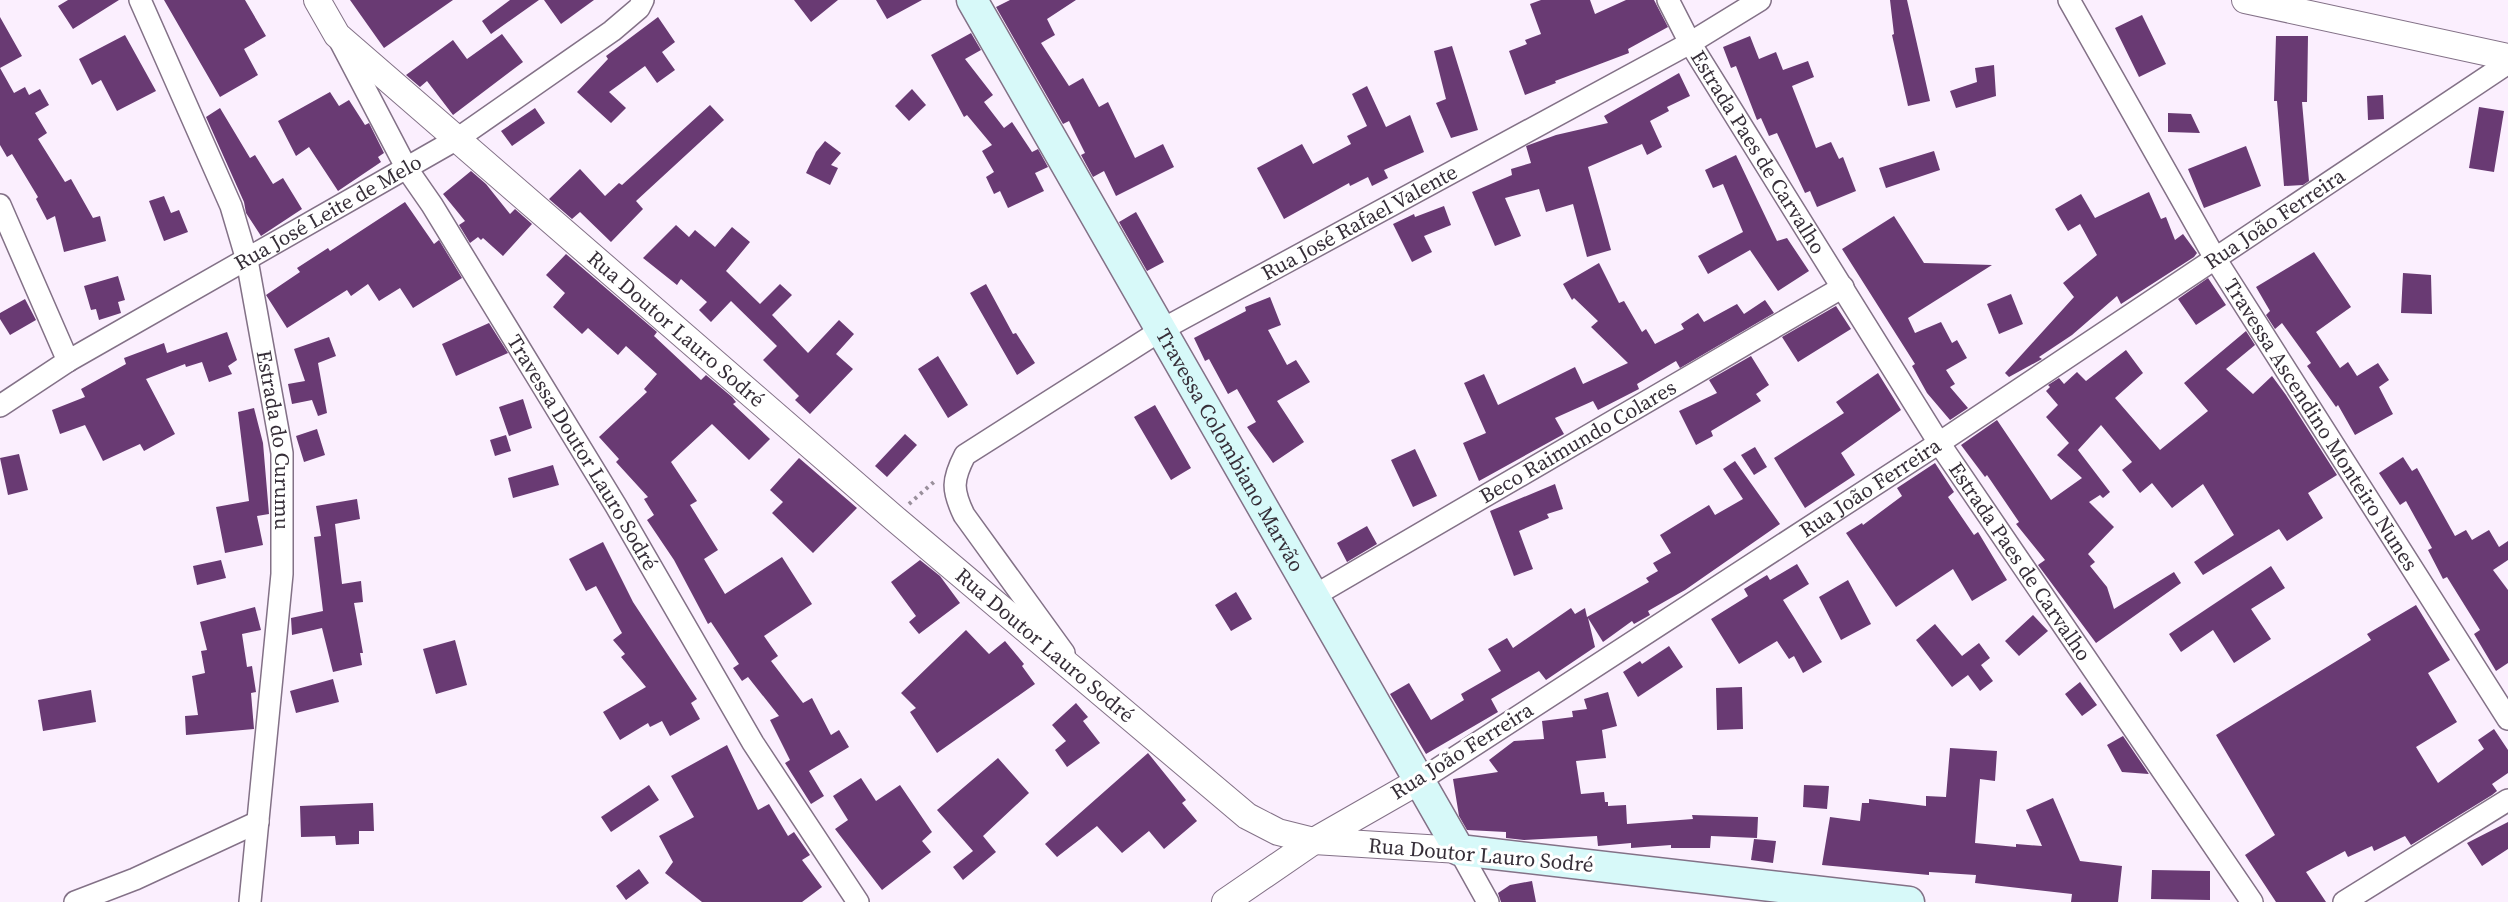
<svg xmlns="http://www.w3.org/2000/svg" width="2508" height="902" viewBox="0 0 2508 902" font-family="'Source Serif 4',serif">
	<rect width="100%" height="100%" fill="#fbeffe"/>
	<path fill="#693a73" d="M68,0H119L73,29L58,6Z
		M164,0H245L266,36L244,49L258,75L220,97Z
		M350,0H453L384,48Z
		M510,0H539L491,34L482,21Z
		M544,0H594L561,24Z
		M794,0H838L811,22Z
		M876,0H922L887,19Z
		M1010,0H1076L1047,19L1055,35L1041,43L1069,86L1083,78L1099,107L1108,102L1135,158L1163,144L1174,167L1116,196L1104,171L1093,177L1081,155L1085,153L1069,121L1063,124L996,7Z
		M1541,0H1590L1595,14L1626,0H1654L1668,27L1628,49L1629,53L1555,81L1556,83L1525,95L1509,51L1527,44L1525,40L1541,34L1530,4Z
		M1890,0H1907L1930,101L1908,106L1892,35L1894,34Z
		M2142,15L2166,64L2139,77L2115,28Z
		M0,17L22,56L0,68Z
		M658,17L675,42L662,52L675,70L657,83L645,66L609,92L626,108L611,123L577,92L608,59L606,56Z
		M971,33L981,50L965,59L993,95L984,102L1004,128L1012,122L1032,152L1038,149L1048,167L1035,173L1044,191L1008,208L1000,191L994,194L986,177L994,172L982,151L992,145L967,115L964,117L931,55Z
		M502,34L523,62L453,115L427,81L420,87L406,75L453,40L467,59Z
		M125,35L156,91L117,111L101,80L92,85L79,59Z
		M1750,36L1759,59L1776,52L1783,70L1808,61L1814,77L1792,86L1816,148L1831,142L1839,159L1843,157L1856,191L1817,207L1810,191L1805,193L1777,133L1769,136L1761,118L1757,120L1736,66L1731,68L1723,47Z
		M2276,36H2308L2307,102H2302L2309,181L2303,185L2284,186L2277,101H2274Z
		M1452,46L1478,130L1451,138L1436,103L1446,99L1434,51Z
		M1994,65L1996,96L1956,108L1950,91L1977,82L1975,68Z
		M0,68L14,93L25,87L29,95L40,89L49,105L35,113L47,133L38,139L65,182L71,179L93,218L100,216L106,241L64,252L55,216L47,220L36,199L38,197L12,154L7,157L0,145Z
		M1679,73L1690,96L1667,107L1669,111L1650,121L1662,147L1647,155L1642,144L1588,167L1611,250L1587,257L1573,204L1546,212L1539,189L1505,198L1521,236L1495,246L1472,192L1512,175L1511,169L1531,163L1526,146L1556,135L1608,123L1604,116Z
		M1367,86L1386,127L1410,115L1424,152L1384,170L1388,178L1372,186L1368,177L1350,186L1349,183L1284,219L1257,168L1302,144L1313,164L1351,144L1347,136L1367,126L1352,94Z
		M912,89L926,105L909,121L895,106Z
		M330,92L339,106L349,100L365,125L369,123L384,153L378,157L381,162L338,191L309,147L296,156L278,121Z
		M2383,95L2384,119L2368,120L2367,96Z
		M710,105L724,120L636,201L643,209L611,242L580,212L572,219L549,199L580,169L605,196L619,183L622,185Z
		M2479,107L2504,111L2494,172L2469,168Z
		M220,108L250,158L255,155L273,184L283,178L302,209L261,236L246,213L244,202L206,117Z
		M535,108L545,123L512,146L501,131Z
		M2168,113L2191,114L2200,133L2168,132Z
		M825,141L841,153L831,165L838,168L830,185L806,173L816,152Z
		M2246,146L2261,186L2204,208L2188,169Z
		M1934,151L1940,170L1886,188L1879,168Z
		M1736,155L1777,241L1787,238L1809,271L1778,291L1750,250L1708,274L1698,256L1743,232L1723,184L1713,188L1705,170Z
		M471,171L486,184L510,214L515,209L532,224L503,256L483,238L481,240L478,237L470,243L459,225L465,221L443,194Z
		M2149,192L2161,219L2166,217L2175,240L2183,234L2197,253L2194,257L2121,304L2117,296L2072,335L2039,357L2042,359L2009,377L2005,373L2074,297L2063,283L2097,255L2080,224L2068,231L2055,209L2081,194L2095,218Z
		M164,196L171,213L179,210L188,232L164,241L149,201Z
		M405,202L434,244L439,240L462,278L413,308L400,288L379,301L368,284L351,296L347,290L287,328L266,295L300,272L297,268L328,248L330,251Z
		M1444,206L1451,225L1424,236L1432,252L1412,262L1393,224L1414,214L1415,217Z
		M1136,212L1164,262L1147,271L1119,222Z
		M1894,216L1924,263L1992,265L1908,318L1915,333L1941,322L1952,343L1957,340L1967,358L1946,370L1955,384L1950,387L1968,408L1950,420L1927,393L1912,366L1915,364L1842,249Z
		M676,225L689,237L695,230L715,247L732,227L750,242L726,271L760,304L780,284L792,295L772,315L808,353L839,320L854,334L836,354L853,369L810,414L795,400L799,396L763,360L777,346L731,301L711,322L699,310L707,302L681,279L677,285L643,258Z
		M2314,252L2351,307L2316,332L2340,368L2348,362L2357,376L2378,363L2389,380L2379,387L2393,414L2355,435L2338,405L2336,407L2307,366L2311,363L2282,323L2275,329L2266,315L2270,311L2256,287Z
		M566,254L657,332L654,336L701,380L706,375L732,397L736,402L733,404L770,439L749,460L712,424L671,462L697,501L690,505L718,550L704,559L725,594L782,557L812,604L764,636L778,656L771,661L803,703L812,698L831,735L839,730L849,747L809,771L824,796L811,804L785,763L790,760L770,720L779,716L748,677L742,681L733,668L739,664L711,622L708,624L674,560L647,520L654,515L644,499L648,497L616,462L619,459L599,437L647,392L644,389L657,374L626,346L618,355L588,328L582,334L553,307L565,293L546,275Z
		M1599,263L1619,303L1624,301L1642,332L1646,329L1655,344L1684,329L1681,324L1698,313L1704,322L1737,304L1744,314L1765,300L1774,313L1680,368L1676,361L1637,384L1639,389L1598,410L1593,401L1555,418L1564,434L1479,481L1463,443L1486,433L1464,383L1484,374L1498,405L1575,367L1583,384L1628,363L1591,327L1598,321L1574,298L1572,300L1563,284Z
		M2403,273L2431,275L2432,314L2401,313Z
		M118,276L125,300L118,302L121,313L99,320L96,309L91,310L84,286Z
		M2208,278L2226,305L2196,325L2178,299Z
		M986,284L1013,334L1016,333L1035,363L1017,375L970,293Z
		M2011,294L2023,324L1999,334L1987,304Z
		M1270,297L1281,325L1268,330L1287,365L1296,360L1310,382L1277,401L1304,442L1273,463L1247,427L1256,422L1237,389L1228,394L1209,359L1205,361L1194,338L1246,311L1245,307Z
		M25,299L36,320L10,335L0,319V313Z
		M1836,306L1851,329L1798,362L1782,337Z
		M489,323L508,353L456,376L442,344Z
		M2246,331L2255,345L2226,369L2253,394L2272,376L2286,395L2337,475L2308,493L2323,518L2287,541L2279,529L2203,575L2194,562L2234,535L2203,484L2172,508L2152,483L2140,493L2122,470L2132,462L2101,425L2078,450L2110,492L2103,498L2100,495L2089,502L2114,527L2088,554L2095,562L2090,566L2107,587L2114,609L2174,572L2181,583L2096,643L2038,565L2045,560L2016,524L2019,522L1987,475L1985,477L1961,445L1997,420L2051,500L2082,478L2057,455L2069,443L2046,417L2058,405L2046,391L2050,387L2048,385L2059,378L2064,384L2077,372L2086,381L2126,350L2143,373L2115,398L2160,450L2208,411L2184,383Z
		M227,332L237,360L228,366L232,374L209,382L202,362L186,367L185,364L146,379L175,434L144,451L140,444L103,461L85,425L60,434L52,410L85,397L81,389L126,364L124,358L164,343L167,353Z
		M329,337L336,356L318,363L327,413L318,416L312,400L292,404L288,384L305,381L294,349Z
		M938,356L968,405L948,418L918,369Z
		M1751,356L1769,385L1756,394L1761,401L1711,431L1713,436L1696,445L1679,411L1717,393L1709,380Z
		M1878,373L1901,410L1841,453L1855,475L1805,508L1774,458L1844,413L1836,402Z
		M523,399L532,428L509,436L499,407Z
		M1155,405L1191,468L1171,480L1134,417Z
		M254,408L263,443L269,514L257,516L263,545L225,553L216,507L249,501L238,412Z
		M317,429L325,455L304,462L296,436Z
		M905,434L917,445L887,477L875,466Z
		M506,435L511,451L495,456L490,440Z
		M1755,447L1767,467L1754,475L1741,455Z
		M1415,449L1437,496L1413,507L1391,460Z
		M19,454L28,490L8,495L0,458Z
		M2403,457L2412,471L2417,468L2455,536L2466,530L2472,540L2489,530L2499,547L2508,541V560L2493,570L2508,590V663L2496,671L2474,634L2480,630L2447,577L2443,579L2428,550L2432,548L2406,501L2400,505L2379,473Z
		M799,458L857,508L813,553L772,513L783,502L770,490Z
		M1735,461L1780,524L1685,590L1648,611L1650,615L1634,624L1632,621L1603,642L1588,618L1595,647L1546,680L1539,671L1491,699L1498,712L1426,754L1390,694L1409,683L1431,720L1464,700L1461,694L1501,671L1488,649L1507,638L1513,648L1571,608L1575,614L1585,608L1587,617L1649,582L1646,578L1658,571L1653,563L1671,553L1660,535L1709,505L1715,515L1743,499L1723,469Z
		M1935,463L1954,492L1948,497L1974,535L1978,532L2007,580L1972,601L1953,569L1896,607L1846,533L1862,523L1863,525L1902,496L1897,488Z
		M553,465L559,485L513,498L508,478Z
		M1555,484L1563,509L1547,514L1549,518L1519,531L1533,569L1514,576L1490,511Z
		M357,499L360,519L335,524L342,584L361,581L363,602L354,603L363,653H360L362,665L333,672L322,628L292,635L291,618L323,611L314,537L321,536L316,506Z
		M1367,526L1377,544L1347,562L1337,543Z
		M603,542L633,602L697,699L691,703L700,719L670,736L662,721L650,727L648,723L620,740L603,712L646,687L621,657L625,654L613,640L622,633L596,586L586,591L569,559Z
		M221,560L226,578L197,585L193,566Z
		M920,560L940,576L960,603L919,634L909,622L916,616L891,582Z
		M1797,564L1809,584L1783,600L1822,662L1803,673L1794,656L1789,659L1777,641L1739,664L1711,619L1748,596L1744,589L1767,575L1770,580Z
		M2271,566L2285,588L2251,609L2271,639L2234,663L2213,630L2181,652L2169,634Z
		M1848,580L1871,624L1841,640L1819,597Z
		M1236,592L1252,619L1231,631L1215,605Z
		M2416,605L2450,660L2428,673L2457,722L2416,747L2438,783L2484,749L2478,740L2494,729L2508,750V773L2492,784L2497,791L2492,795L2411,845L2405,836L2374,851L2372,846L2348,857L2345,851L2306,872L2326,902H2276L2245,855L2275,835L2216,735L2371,640L2367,634Z
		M255,607L261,630L242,634L247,667L252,666L256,692L251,693L254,729L186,735L185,716L198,715L192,676L205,673L201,651L207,650L200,622Z
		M2033,615L2048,631L2019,656L2005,641Z
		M1935,624L1962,656L1979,643L1990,658L1981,665L1993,681L1980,691L1968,675L1952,687L1916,640Z
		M966,630L989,654L1005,641L1024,664L1022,666L1035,684L937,753L910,712L916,708L901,693Z
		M455,640L467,685L436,694L423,649Z
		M1669,646L1683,667L1638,697L1623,672L1640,661L1642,664Z
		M333,679L339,702L296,713L290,691Z
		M2080,682L2097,705L2082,716L2065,694Z
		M1742,687L1743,729L1717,730L1716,688Z
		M91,690L96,722L43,731L38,700Z
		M1608,692L1617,726L1602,730L1606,758L1576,761L1581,794L1604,792L1605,802H1608V806L1626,805L1627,824L1693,819L1692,815L1758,817L1757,838L1711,836L1710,848H1671V845L1631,848V843L1598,846L1597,836L1524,840L1506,838V832L1467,830L1459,816L1453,779L1498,772L1489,760L1514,741L1544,739L1542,721L1573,717L1572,711L1587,709L1584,699Z
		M1076,703L1088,717L1083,721L1100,743L1067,767L1055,750L1066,741L1052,725Z
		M2123,736L2149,774L2122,772L2107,745Z
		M727,745L758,810L769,804L788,836L794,832L810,855L802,860L822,887L802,902H702L665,873L673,862L659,836L694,817L671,776Z
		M1950,748L1997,751L1995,781L1980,779L1975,843L2016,847V844L2042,846L2026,810L2053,798L2080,861L2122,866L2118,902H2071L2072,894L1975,883L1976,875L1929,872V875L1822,865L1830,817L1860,821L1862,803H1869V799L1926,806V796L1946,797Z
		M1148,753L1186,800L1182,803L1197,821L1164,849L1149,831L1122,853L1097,826L1057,857L1045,844Z
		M998,758L1029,793L983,836L996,852L963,880L953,867L973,851L937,810Z
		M861,778L876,801L900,785L932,832L922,841L931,852L882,890L835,829L848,820L833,796Z
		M649,785L659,800L611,832L601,817Z
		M1804,785L1829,786L1827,809L1803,807Z
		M373,803L374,831H359V844L336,845L335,836L301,837L300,806Z
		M2508,822V849L2482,866L2467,843Z
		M1754,839L1776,841L1773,863L1751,860Z
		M639,869L649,883L626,900L616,886Z
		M2152,870L2210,871V900L2151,899Z
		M1532,881L1536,902H1501L1498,893L1510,885Z"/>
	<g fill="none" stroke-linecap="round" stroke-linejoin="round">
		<g stroke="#837187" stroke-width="24">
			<g id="minor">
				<path id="s1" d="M140,0L231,206L247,260L282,453V574L250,902"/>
				<path id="s2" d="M1668,0L1690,43L1939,443L2252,902"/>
				<path id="s3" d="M2069,0L2216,260L2508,719"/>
				<path id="s4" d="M340,41L407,169L432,205L616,506L753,743L858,902"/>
				<path d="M0,205L68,361"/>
				<path id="s5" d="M0,406L68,361L457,139L612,31L639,8L643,0"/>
				<path id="s6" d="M1312,597L1843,287"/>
				<path id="s7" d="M1064,653L964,515C952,490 952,480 965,455L1163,329L1690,43L1760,0"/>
				<path id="s8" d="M1419,781L1939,443L2508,63"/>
				<path d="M1459,850L1488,902"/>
				<path d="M75,902L135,879L258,822"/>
				<path d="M2344,902L2508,800"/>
			</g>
		</g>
		<g stroke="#837187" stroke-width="28">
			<g id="tertiary">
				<path id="s9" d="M317,0L337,35L894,518L1247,816L1278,832L1314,841L1459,850"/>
				<path d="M2245,0L2508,57"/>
				<path d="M1225,902L1314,841L1419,781"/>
			</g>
		</g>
		<g stroke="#837187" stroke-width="33">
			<g id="secondary">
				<path id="s10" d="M972,0L1459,850L1909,902"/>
			</g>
		</g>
		<path stroke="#998f9b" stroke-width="4" stroke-dasharray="3 4.5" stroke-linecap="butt" d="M909,504L935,481"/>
		<use href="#minor" stroke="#fff" stroke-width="21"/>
		<use href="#tertiary" stroke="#fff" stroke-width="26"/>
		<use href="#secondary" stroke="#d7f9f9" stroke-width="30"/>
	</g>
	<g text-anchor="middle" stroke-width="6" stroke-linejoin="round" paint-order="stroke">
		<g font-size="21" fill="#362e38" stroke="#fff">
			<text dy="7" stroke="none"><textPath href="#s2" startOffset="177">Estrada Paes de Carvalho</textPath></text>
			<text dy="7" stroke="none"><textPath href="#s5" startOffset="381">Rua José Leite de Melo</textPath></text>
			<text dy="7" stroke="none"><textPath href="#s8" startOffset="1024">Rua João Ferreira</textPath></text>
			<text dy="7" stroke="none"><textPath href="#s7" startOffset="692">Rua José Rafael Valente</textPath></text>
			<text dy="7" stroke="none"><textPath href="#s9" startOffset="489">Rua Doutor Lauro Sodré</textPath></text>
			<text dy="7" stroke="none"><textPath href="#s3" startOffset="494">Travessa Ascendino Monteiro Nunes</textPath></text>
			<text dy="7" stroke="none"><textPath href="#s1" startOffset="464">Estrada do Curumu</textPath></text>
			<text dy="7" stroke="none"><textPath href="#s6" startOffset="308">Beco Raimundo Colares</textPath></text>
			<text dy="7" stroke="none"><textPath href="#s10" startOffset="519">Travessa Colombiano Marvão</textPath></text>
			<text dy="7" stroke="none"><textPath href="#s4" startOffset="478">Travessa Doutor Lauro Sodré</textPath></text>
			<text dy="7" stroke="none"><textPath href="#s8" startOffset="538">Rua João Ferreira</textPath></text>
			<text dy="7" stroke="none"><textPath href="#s2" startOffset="663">Estrada Paes de Carvalho</textPath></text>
			<text dy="7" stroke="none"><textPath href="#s9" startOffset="975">Rua Doutor Lauro Sodré</textPath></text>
			<text transform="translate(1462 751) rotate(-32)" y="7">Rua João Ferreira</text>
			<text transform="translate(1481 855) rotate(5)" y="7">Rua Doutor Lauro Sodré</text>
		</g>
	</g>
</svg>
